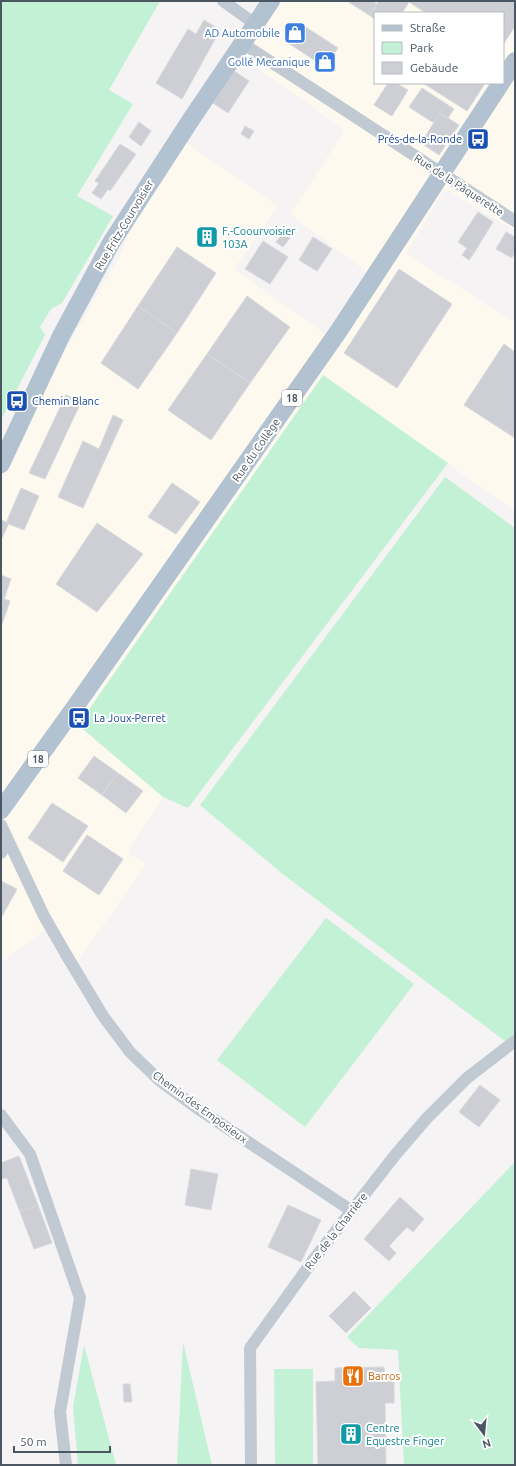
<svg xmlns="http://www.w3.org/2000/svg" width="516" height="1466" viewBox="0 0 516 1466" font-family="Ubuntu,sans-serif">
	<rect width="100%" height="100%" fill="#f5f3f3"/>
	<path fill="#fdf9ef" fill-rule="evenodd" d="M280,1H515V231L445,189L406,253L515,323V511L323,376L78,725L163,797L128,852L146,865L70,972L45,930L1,963V481L57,365L123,250L130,226L183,141L278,206L234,269L327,335L367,272L290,214L345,130L241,56ZM375,13H503V83H375Z"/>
	<path fill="#c3f1d5" d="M1,1H160L109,90L133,104L77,196L113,216L62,303L51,309L40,327L45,335L1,420Z
		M323,375L448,463L188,808L163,797L78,725Z
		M445,477L515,528V1034L505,1041L284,875L200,805Z
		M326,918L414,984L305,1127L217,1060Z
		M515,1162V1465H404L398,1350L359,1348L347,1337Z
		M183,1342L212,1465H177Z
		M84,1345L116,1465H78L73,1407Z
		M274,1369H313V1465H275Z"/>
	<path fill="#cdcfd5" stroke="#d7d9de" d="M347,1H372L377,4L369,15Z
		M379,1H515V26L503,45V13H426L409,2L402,13H375V19L369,15Z
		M204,20L220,30L182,99L156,83L188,29L196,34Z
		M298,22L338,48L325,67L285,41Z
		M234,71L249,81L228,113L213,103Z
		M388,83H396L408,90L392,116L374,105Z
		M423,83H481L484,85L467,111Z
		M422,88L454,109L448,118L440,113L434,123L409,107Z
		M440,113L459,125L439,155L421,143Z
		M139,122L151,131L141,146L129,137Z
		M245,126L254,131L249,139L241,134Z
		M120,144L136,154L110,191L108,189L101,199L92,193L99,183L95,181Z
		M478,212L493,222L474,253L458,242Z
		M207,229L214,234L206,245L199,240Z
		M506,232L515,237V252L512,258L496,249Z
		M283,233L290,238L283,247L276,242Z
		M313,237L332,249L317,271L299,260Z
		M263,241L288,257L270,284L245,269Z
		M177,247L216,273L177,333L138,306Z
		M467,248L474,253L469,260L462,255Z
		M399,269L452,304L397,388L344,353Z
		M247,296L290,327L250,383L207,354Z
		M138,306L177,333L138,389L101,363Z
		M504,344L515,352V438L464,405Z
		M207,354L250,383L211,440L168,410Z
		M66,395L81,402L45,479L29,473Z
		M113,415L123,420L83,508L58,497L83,441L99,449Z
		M172,483L200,502L176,534L148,517Z
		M21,488L39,496L24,530L6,523Z
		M1,520L9,523L2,538H1Z
		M97,523L143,554L97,612L56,584Z
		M1,575L11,579L4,599L10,601L1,627Z
		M94,756L118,773L102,795L78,778Z
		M118,773L143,791L126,813L102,795Z
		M52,803L88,826L63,862L28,838Z
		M87,835L123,859L99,895L63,871Z
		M1,881L17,889L1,918Z
		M480,1085L500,1100L479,1127L459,1112Z
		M19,1156L38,1205L20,1212L7,1178L1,1179V1163Z
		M191,1169L218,1174L211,1210L185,1205Z
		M400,1197L424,1219L413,1232L407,1227L389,1246L396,1253L389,1261L364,1239Z
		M38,1205L52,1243L34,1249L20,1212Z
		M288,1205L321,1220L301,1262L268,1247Z
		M354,1291L371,1308L346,1333L329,1316Z
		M384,1367L385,1381L394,1380V1403H385L386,1465H318L316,1382L335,1381V1368Z
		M123,1384H130L132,1402H124Z"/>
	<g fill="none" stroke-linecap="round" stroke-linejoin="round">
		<path stroke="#c1cad2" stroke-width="12" d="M223,1L255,24
			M242,43L515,221
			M1,825L44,916L67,956L103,1016L130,1052L160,1081L197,1108L352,1211
			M1,853L8,841
			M1,1115L30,1154L80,1298L60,1412L66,1465
			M251,1465L250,1348L314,1259L396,1154L427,1118L467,1078L515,1041"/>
		<path stroke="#b3c2d1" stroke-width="18" d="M503,80L515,61
			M1,464L61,336L111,243L190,121L271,1
			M1,810L75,707L338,332L501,83"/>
	</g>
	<defs>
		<g id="shop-square" transform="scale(1.15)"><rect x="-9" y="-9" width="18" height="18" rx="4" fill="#3f7fe0" stroke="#fff"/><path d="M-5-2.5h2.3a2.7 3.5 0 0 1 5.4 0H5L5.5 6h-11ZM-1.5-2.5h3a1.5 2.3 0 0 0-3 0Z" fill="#fff"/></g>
		<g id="bus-square" transform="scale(1.15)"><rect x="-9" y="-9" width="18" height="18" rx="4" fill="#1a4fb4" stroke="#fff"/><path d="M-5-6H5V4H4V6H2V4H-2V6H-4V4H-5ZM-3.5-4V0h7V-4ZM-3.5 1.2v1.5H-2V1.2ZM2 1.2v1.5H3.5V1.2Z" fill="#fff"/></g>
		<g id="building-square" transform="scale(1.15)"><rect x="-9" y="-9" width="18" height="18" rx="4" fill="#0f9aa8" stroke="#fff"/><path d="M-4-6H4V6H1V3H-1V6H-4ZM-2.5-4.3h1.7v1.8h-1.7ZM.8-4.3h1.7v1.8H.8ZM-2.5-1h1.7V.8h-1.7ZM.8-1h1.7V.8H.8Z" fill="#fff"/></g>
		<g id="restaurant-square" transform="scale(1.15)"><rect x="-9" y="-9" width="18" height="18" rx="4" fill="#e8710a" stroke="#fff"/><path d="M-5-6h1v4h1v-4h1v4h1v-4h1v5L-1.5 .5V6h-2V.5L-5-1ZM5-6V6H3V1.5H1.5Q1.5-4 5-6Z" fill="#fff"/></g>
	</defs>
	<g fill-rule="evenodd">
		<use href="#shop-square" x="295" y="33"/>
		<use href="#shop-square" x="325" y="62"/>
		<use href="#bus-square" x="478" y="139"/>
		<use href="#building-square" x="207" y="237"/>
		<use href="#bus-square" x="17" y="401"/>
		<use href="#bus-square" x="79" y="718"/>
		<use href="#restaurant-square" x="353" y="1376"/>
		<use href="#building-square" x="351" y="1434"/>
	</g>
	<g text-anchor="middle" stroke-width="4" stroke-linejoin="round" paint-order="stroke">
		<g fill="#fff" stroke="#808990" stroke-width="1">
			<rect x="282" y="390" width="20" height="16" rx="3"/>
			<rect x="28" y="751" width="20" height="16" rx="3"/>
		</g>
		<g font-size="10" font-weight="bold" fill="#4a5661">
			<text x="292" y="402">18</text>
			<text x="38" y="763">18</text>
		</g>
		<g font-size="11" fill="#366cbe" stroke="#fff" text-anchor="end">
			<text x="280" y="37">AD Automobile</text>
			<text x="310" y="66">Gollé Mecanique</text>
		</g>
		<g font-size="11" fill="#164399" stroke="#fff" text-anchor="start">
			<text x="462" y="143" text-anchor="end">Prés-de-la-Ronde</text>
			<text x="32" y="405">Chemin Blanc</text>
			<text x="94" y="722">La Joux-Perret</text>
		</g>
		<g font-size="11" fill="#4a5661" stroke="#fff">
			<text transform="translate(459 185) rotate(33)" y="4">Rue de la Pâquerette</text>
			<text transform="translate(124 225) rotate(-59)" y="4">Rue Fritz-Courvoisier</text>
			<text transform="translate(256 450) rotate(-55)" y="4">Rue du Collège</text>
			<text transform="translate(200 1107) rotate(36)" y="4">Chemin des Emposieux</text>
			<text transform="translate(336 1231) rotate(-52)" y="4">Rue de la Charrière</text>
		</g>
		<g font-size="11" fill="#0d838f" stroke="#fff" text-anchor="start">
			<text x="222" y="235">F.-Coourvoisier<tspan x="222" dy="13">103A</tspan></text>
			<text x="366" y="1432">Centre<tspan x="366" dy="13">Equestre Finger</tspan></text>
		</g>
		<g font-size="11" fill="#c56008" stroke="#fff" text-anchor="start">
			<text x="368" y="1380">Barros</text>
		</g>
	</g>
	<rect width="516" height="1466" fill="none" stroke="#4a5661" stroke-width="4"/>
	<rect x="374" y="12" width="130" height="72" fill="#ffffff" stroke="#b7bbc0"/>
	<rect x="382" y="25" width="20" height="6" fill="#b3c2d1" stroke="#b7bbc0"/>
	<text x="410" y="32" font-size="12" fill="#4a5661">Straße</text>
	<rect x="382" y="42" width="20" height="12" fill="#c3f1d5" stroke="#b7bbc0"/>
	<text x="410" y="52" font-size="12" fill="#4a5661">Park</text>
	<rect x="382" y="62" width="20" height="12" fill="#cdcfd5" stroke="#b7bbc0"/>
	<text x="410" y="72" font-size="12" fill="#4a5661">Gebäude</text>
	<g transform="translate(484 1434) rotate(164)" stroke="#ffffff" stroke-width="3" paint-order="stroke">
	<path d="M0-3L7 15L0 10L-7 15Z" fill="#4a5661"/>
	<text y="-6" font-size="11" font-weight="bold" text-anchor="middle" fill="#4a5661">N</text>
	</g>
	<path d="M14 1446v6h96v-6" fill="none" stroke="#4a5661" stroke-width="2"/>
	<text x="20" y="1446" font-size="12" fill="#4a5661" stroke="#ffffff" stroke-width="3" paint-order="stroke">50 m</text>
</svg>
